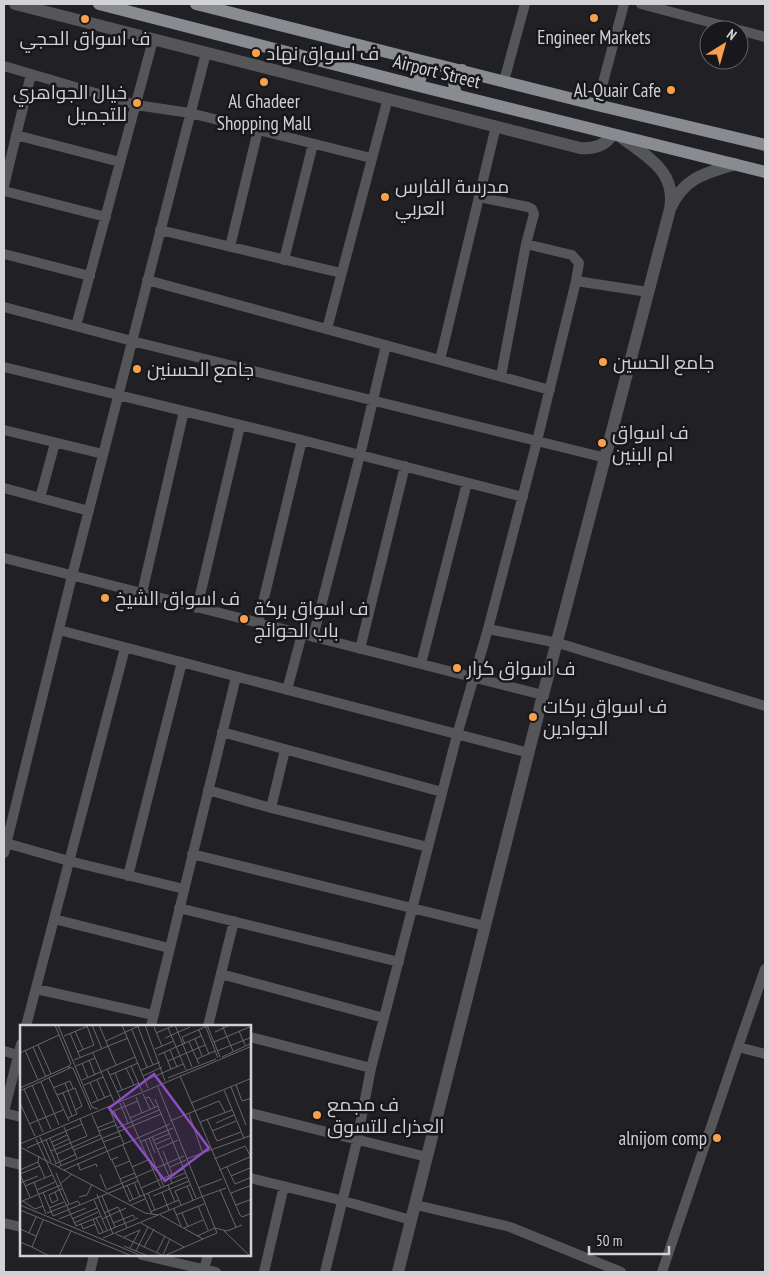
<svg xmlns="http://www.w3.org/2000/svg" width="769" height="1276" viewBox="0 0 769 1276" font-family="'PT Sans Narrow',Cairo,sans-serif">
	<rect width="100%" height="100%" fill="#212025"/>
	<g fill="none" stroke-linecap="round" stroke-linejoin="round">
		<path stroke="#555658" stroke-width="10" d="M641,4L765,37
			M4,66L136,105L190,113L371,158
			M504,81L525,4
			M597,105L624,4
			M16,135L120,162
			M4,186L31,74
			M4,191L106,217
			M479,197L528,207L532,209L534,214L526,244L501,376
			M160,230L341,273
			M230,247L258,130
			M4,254L90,276
			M284,260L313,144
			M147,280L550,390
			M576,281L648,292
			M4,307L132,341L606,458
			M76,326L153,40
			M327,329L388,98
			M440,360L496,126
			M4,367L302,440L523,497
			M4,430L103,454
			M4,488L89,511
			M40,498L55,443
			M4,558L543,695
			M142,593L184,411
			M197,608L240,426
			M258,623L302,440
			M488,629L558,643L765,706
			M59,630L529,753
			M313,637L360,455L386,345
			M360,649L405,466
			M421,664L467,483
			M287,690L302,634
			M222,732L442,792
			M208,790L271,808L428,847
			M271,808L285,750
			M6,843L69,861L184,889
			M4,853L72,576L206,53
			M192,854L485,926
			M128,876L182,662
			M179,908L399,962
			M54,919L169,948
			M221,974L384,1018
			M36,989L153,1015
			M26,1026L125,648
			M151,1026L236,677
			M208,1026L234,921
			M250,1037L371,1068
			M738,1047L765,1054
			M4,1051L21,1056
			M4,1112L21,1044
			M4,1113L21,1117
			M250,1113L427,1157
			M4,1161L21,1165
			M250,1178L344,1201L411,1220
			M416,1205L510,1227L621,1272
			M4,1223L21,1227
			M142,1255L216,1272
			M204,1269L208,1255
			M90,1272L94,1255
			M264,1272L284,1186
			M325,1272L357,1141L371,1068L457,735L488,629L537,441L576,281L579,263L572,255L526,244
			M662,1272L738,1047L765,969"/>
		<path stroke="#555658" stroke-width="12" d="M15,4L580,148C593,149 605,146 612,135
			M671,207C685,177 706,173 735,164
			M398,1272L543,695L670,209C677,171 647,157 621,137"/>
		<path stroke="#888b90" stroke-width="12" d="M99,4L415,85L765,172
			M196,4L597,105L765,145
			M415,85C423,78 424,69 418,60
			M457,95C452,86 454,77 462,70"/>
	</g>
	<g fill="#f9a04c" stroke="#18171c" stroke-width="2">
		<circle cx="594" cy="18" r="5"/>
		<circle cx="85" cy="19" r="5"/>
		<circle cx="256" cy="53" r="5"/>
		<circle cx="264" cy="82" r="5"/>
		<circle cx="671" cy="90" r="5"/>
		<circle cx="137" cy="103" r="5"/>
		<circle cx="385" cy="197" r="5"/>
		<circle cx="603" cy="362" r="5"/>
		<circle cx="137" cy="369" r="5"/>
		<circle cx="602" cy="443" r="5"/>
		<circle cx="105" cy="598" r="5"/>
		<circle cx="244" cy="619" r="5"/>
		<circle cx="457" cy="668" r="5"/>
		<circle cx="533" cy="717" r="5"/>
		<circle cx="317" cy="1115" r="5"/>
		<circle cx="717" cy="1138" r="5"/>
	</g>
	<g text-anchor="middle" stroke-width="5" stroke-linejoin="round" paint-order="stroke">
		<g font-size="19" fill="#d2d1d5" stroke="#18171c" text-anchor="start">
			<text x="594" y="44" text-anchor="middle">Engineer Markets</text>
			<text x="85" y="45" text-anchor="middle">ف اسواق الحجي</text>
			<text x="266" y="60">ف اسواق نهاد</text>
			<text x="661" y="97" text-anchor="end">Al-Quair Cafe</text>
			<text x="127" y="99" text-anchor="end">خيال الجواهري<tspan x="127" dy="22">للتجميل</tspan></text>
			<text x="264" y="108" text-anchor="middle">Al Ghadeer<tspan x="264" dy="22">Shopping Mall</tspan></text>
			<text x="395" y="193">مدرسة الفارس<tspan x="395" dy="22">العربي</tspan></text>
			<text x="613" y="369">جامع الحسين</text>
			<text x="147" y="376">جامع الحسنين</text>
			<text x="612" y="439">ف اسواق<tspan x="612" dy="22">ام البنين</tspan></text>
			<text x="115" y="605">ف اسواق الشيخ</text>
			<text x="254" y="615">ف اسواق بركة<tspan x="254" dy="22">باب الحوائج</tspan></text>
			<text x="467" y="675">ف اسواق كرار</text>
			<text x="543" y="713">ف اسواق بركات<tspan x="543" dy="22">الجوادين</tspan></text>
			<text x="327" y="1111">ف مجمع<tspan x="327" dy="22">العذراء للتسوق</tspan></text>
			<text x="707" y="1145" text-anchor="end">alnijom comp</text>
		</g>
		<g font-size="19" fill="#d2d1d5" stroke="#18171c">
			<text transform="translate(437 71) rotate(14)" y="7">Airport Street</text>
		</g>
	</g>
	<g transform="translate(20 1025)">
		<rect width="231" height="231" fill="#212025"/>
		<path fill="none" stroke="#68676b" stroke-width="1" d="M35,0L51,39L48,42L53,43L71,85M38,0L72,82L78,84M72,0L82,24M79,0L96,40M102,0L128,63M125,0L145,56M155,0L172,42M185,0L198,33M187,0L200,32M202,0L213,26M118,2L133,40M134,2L142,21M148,3L166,45M112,5L127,42M179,5L189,29M55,6L63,24M219,6L225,20M195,7L210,0M50,8L60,32M136,8L155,0M44,11L68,1M145,13L170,2M175,14L182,31M86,16L121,0M169,17L179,39M194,17L232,1M165,19L162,12L185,2M18,20L31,49M13,22L26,52M135,24L154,16M5,25L18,55M150,25L157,42M197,26L232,12M57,27L74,20L67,1M144,27L151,44M0,28L39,10M73,28L94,77M138,30L181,11M202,32L232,18M177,34L195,26M54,35L108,13M69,35L75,50M148,36L185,20M62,38L68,53M56,41L75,33M111,41L122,66M106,43L114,60M87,44L101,75M121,45L140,37M95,48L102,65M90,50L118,38M123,51L142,42M160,51L220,190M29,53L49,96M148,53L196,34M62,55L115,32M77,55L85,73M126,55L163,39M21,57L39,100M45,58L57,89L48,93M70,58L78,76M12,60L31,104M64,60L83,52M216,60L222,76L232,73M138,62L197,208L183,214L140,190M211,62L226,100M0,63L49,41M33,63L50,56L53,63M4,64L23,107M204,65L224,113M0,66L50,43M97,67L119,58M43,68L52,91M123,69L130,84M37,70L55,63L62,81L55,85M116,72L122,88M126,73L129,72L135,83M135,74L176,173M103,77L141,163M0,78L15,111M72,78L91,70M100,78L108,98M171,78L232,53M89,83L104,119M94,86L101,100M91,87L118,76M169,89L183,129M72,90L91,135L98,132M110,93L138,81M60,94L67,111M187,94L197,116L221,107M150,96L199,76L205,87M180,97L212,85M196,98L214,90M9,99L43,85M44,102L57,133M77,103L94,96M97,103L139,85M79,106L96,100M192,106L216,96M20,112L31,137M132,112L152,158M30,113L41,140M129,113L135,128M16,114L56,201L81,191M26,115L36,138M125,115L144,162M134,115L149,109M32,117L47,110M83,117L100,111M120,117L153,103M0,119L232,21M136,119L150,113M103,120L132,189M34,121L49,114M0,122L125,188L138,190M7,123L62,99M138,124L158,115M54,125L141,89M31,126L67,111M143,126L152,149M37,129L80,110M19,131L18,137L25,153M166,134L232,110M194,134L225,121L231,132M92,135L110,177M58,138L60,145L76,139L77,142M35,139L56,129M38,142L85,122M95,142L110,136M112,142L128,135M150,142L166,135M207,142L215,159L232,152M0,145L18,137M44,145L150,99M199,145L232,131M36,148L49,179M0,149L10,172M0,149L20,141M80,149L86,164M211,151L232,142M100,154L115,148M151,154L165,148M14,157L26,189M114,157L120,172M0,158L18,151M40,159L52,149M107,160L113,174M148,160L155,177M5,161L32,150M167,161L173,175M121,163L164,144M178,163L202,154M17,165L35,157M86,165L164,131M200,165L216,202M155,166L170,160M155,166L161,180M23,167L33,191L118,156M35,167L38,175L32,178L29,170L39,165L42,164M142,167L149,185M128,168L135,185M211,168L232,160M77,169L93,209M82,171L95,202M133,171L169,156M59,172L67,170L72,159M181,172L206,163M74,175L87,205M3,176L15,184L23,181M109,176L167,152M0,177L41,160M0,180L122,231M111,180L125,174M216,180L232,174M178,181L188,205M29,183L44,177M154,184L161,201M0,185L112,231M100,186L107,203M130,187L159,175M27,188L58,176L60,180M84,188L98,182L100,186M162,188L168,202M219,189L222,192L232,188M156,190L184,179M76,193L83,207M39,194L66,183M52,194L77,183M73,194L79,209M82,194L106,183M54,198L78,187M93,198L113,190L115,193M121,198L164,222M61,199L63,204L75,199M164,203L183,195M0,204L16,211M204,206L230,231M9,208L16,192M79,209L118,193M96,209L144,231M177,211L195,203L207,206L222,200M104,212L120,205L110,223M83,213L181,172M0,217L12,222L23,195M104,221L128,231M12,222L29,231M124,222L134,204M116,226L128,202M137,227L145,211M143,230L150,214M39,231L51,206M144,231L183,214"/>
		<path fill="#8c4dc3" fill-opacity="0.15" stroke="#8c4dc3" stroke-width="2.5" d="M134,49L189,123L145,156L89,83Z"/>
		<rect width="231" height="231" fill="none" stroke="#d2d1d5" stroke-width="2.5"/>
	</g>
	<rect width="769" height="1276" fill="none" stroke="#d2d1d5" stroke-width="10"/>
	<g transform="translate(724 45) rotate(37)"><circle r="24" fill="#18171c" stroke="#626166"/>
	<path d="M0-4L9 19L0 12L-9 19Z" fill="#f9a04c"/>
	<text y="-8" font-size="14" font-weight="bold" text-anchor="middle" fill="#d2d1d5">N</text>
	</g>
	<path d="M589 1246v8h80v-8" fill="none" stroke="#d2d1d5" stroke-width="2.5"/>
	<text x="596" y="1246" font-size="15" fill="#d2d1d5" stroke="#18171c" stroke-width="4" paint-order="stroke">50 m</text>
</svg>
